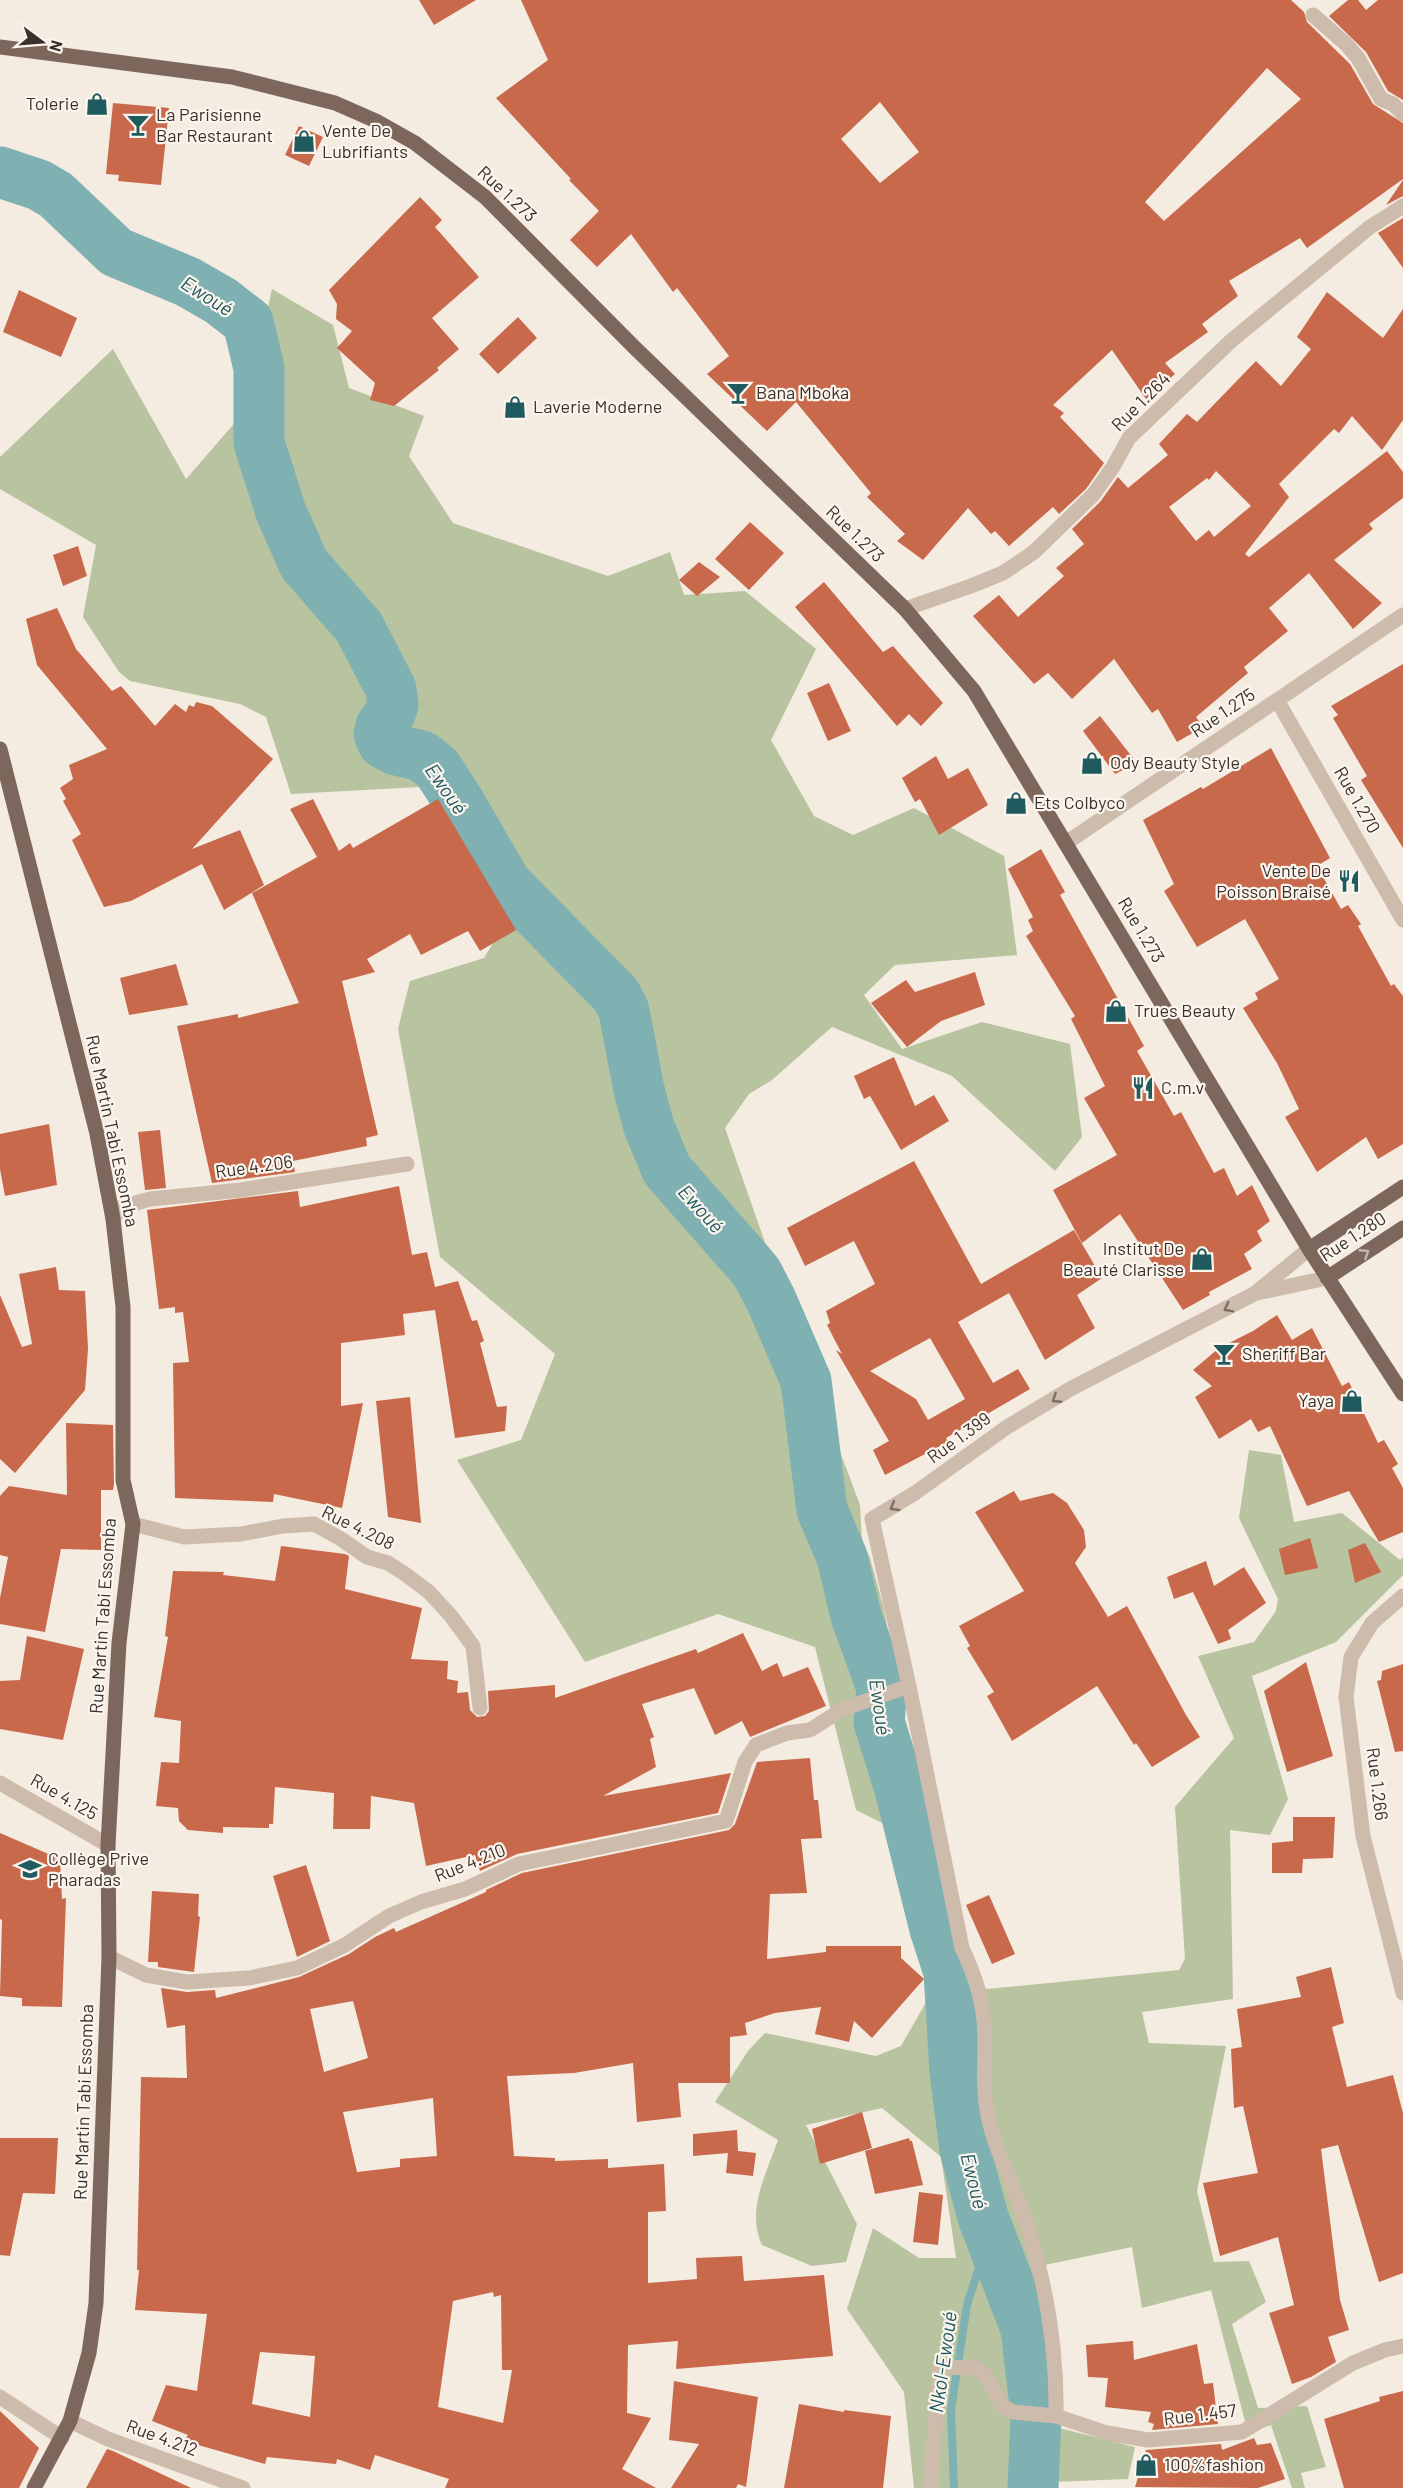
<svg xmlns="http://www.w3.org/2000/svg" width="1403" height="2488" viewBox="0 0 1403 2488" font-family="Barlow,sans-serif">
	<rect width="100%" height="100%" fill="#f4ebe1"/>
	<path fill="#b8c4a0" d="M272,289L333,325L349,388L424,416L409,456L453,523L608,576L670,552L684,595L745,591L816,649L771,740L814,816L853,835L914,808L1004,856L1017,955L895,965L864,995L902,1049L982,1022L1070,1044L1082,1137L1055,1171L952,1076L832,1027L772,1080L749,1094L725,1128L808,1366L860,1505L862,1541L870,1558L884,1609L898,1689L954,1953L965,1977L987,1989L1179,1970L1185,1959L1175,1807L1234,1738L1198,1656L1254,1642L1276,1611L1278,1599L1239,1518L1249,1450L1281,1455L1294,1522L1342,1513L1400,1560L1403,1557V1575L1336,1642L1252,1676L1288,1799L1270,1835L1230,1830L1233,1999L1142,2012L1149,2043L1226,2046L1197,2191L1214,2262L1249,2261L1266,2302L1232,2324L1258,2408L1307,2406L1326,2467L1301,2473L1305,2488H1292L1271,2425L1248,2433L1211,2290L1142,2308L1132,2247L1035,2267L1047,2425L1135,2447L1128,2479L1052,2482V2488H914L904,2392L847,2309L873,2228L919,2258H956L941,2157L882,2108L806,2125L857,2224L846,2262L812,2266L762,2245C746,2211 766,2174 778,2140L715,2102L748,2051L765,2033L876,2056L901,2046L940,1978L919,1899L896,1830L856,1810L815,1647L718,1614L585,1662L457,1460L521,1440L555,1354L440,1257L398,1029L410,981L484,958L513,910L437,786L291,794L266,717L240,704L130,681L119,672L83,617L96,545L0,489V457L113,349L186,479L245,411Z"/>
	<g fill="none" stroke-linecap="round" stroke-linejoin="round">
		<path stroke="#7fb0b2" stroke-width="8" d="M954,2488L951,2410L967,2305L980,2264L994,2248"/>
		<path stroke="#7fb0b2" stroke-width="51" d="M0,172L39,185L56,195L116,252L188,282L221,301L248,322L259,368V443L281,512L304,564L359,627L391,689L393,705L390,714L381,726L379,734L383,743L396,750L422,756L437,768L459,802L506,883L616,995L624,1011L639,1090L649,1127L667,1170L747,1261L757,1273L771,1300L806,1381L822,1510L842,1557L856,1616L882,1688L879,1722L900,1789L935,1929L949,1972L955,2072L965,2150L983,2217L1026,2329L1036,2414L1033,2488"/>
	</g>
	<path fill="#c8694b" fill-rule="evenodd" d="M419,0H476L434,25Z
		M521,0H1291L1304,12L1307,22L1350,64L1373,104L1403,123V179L1307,248L1300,238L1229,281L1238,296L1202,324L1208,332L1165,363L1175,374L1146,399L1112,350L1053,405L1064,413L1060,417L1104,463L1086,489L1059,514L1053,507L1009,546L995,531L991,534L968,508L923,560L897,541L905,534L867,497L871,493L796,402L767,431L707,374L729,356L677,288L673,292L631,234L597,267L570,240L599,211L569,180L571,179L496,98L548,60ZM1267,68L1301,99L1164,221L1145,202ZM880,102L919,152L880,183L841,139Z
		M1348,0H1358L1366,10L1378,0H1403V100L1388,91L1366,52L1329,16Z
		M113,103L169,108L161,185L118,181L119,175L106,174Z
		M299,126L323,137L309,166L285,155Z
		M1403,180V196L1386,205Z
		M420,197L442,220L435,227L479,277L432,318L459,349L437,368L439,370L394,406L370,400L375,383L337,348L352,331L336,319L337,304L329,290Z
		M1403,218V268L1378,233Z
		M19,290L77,318L61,357L3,332Z
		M1327,292L1383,338L1403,309V420L1382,450L1352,416L1339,433L1334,429L1279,484L1289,497L1245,554L1249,557L1387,451L1403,472V498L1369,524L1373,529L1334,560L1382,603L1353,629L1309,573L1269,608L1288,631L1244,667L1248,673L1196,717L1203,727L1177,742L1158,709L1152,713L1114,659L1072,699L1048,673L1034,684L973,616L999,595L1018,617L1064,576L1056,568L1084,544L1072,529L1100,502L1118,477L1128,488L1168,455L1159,444L1187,414L1197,422L1256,361L1281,386L1311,349L1297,337ZM1216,471L1251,506L1214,537L1209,530L1196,541L1169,507L1207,478L1209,480Z
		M518,317L537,338L498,374L479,354Z
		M750,522L784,553L749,590L715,559Z
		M78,546L87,576L63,586L53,555Z
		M699,562L720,577L697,596L679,580Z
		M824,582L883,652L893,646L943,703L921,726L909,714L897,726L795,607Z
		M57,608L76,649L112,691L121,686L155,726L175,704L186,712L189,705L194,707L196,702L212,706L273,759L192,849L240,830L264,885L224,910L202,864L131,901L104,907L72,840L81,834L63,801L66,799L60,788L73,779L69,765L107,749L37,665L26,619Z
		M1403,664V848L1361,780L1367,776L1333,718L1338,715L1331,706Z
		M829,683L851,731L828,741L807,693Z
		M1100,716L1137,763L1115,774L1083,731Z
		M1271,748L1330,858L1317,866L1341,909L1348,905L1361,924L1358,926L1391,986L1394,984L1403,996V1144L1378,1159L1366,1137L1317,1172L1285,1117L1299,1109L1277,1063L1243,1008L1258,999L1255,993L1279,979L1245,919L1197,947L1164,891L1174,884L1143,820L1201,787L1203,789Z
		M936,756L948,779L968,768L988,805L939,835L920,799L915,802L902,778Z
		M313,799L339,851L350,843L353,848L438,799L516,930L480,951L468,931L421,955L410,934L367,959L375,972L342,981L378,1135L366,1138L367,1146L293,1161L295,1172L212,1183L177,1026L238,1014V1018L299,1003L252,893L317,857L290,809Z
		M1041,849L1065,892L1060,895L1144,1046L1137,1051L1174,1116L1181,1112L1214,1173L1224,1168L1237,1196L1252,1185L1270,1221L1257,1231L1262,1241L1244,1254L1252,1269L1209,1292L1210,1295L1183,1310L1120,1214L1082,1243L1053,1190L1117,1155L1084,1098L1105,1086L1071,1019L1075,1016L1026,936L1033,931L1028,920L1033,917L1008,869Z
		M176,964L188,1005L129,1015L120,978Z
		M975,972L985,1005L941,1021L907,1047L871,1003L906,980L915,992Z
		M894,1057L915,1106L934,1095L949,1121L901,1150L870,1096L864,1099L854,1076Z
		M49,1124L57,1185L5,1196L0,1169V1134Z
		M160,1130L166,1188L145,1190L138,1132Z
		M914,1161L981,1284L1074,1230L1102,1278L1077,1295L1095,1328L1045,1360L1009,1293L958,1322L993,1383L1018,1369L1030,1389L946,1438L948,1442L885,1475L873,1450L889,1441L836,1350L842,1354L827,1325L830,1323L826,1311L875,1284L854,1241L805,1266L787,1228ZM930,1338L965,1399L928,1420L916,1399L870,1371Z
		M399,1186L412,1255L427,1252L435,1287L458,1281L472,1321L477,1320L484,1341L480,1343L497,1407L507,1406L505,1431L455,1438L435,1310L403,1314L405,1335L341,1343V1406L363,1403L342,1508L274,1494L273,1502L175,1498L173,1363L189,1362L183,1312L175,1313V1307L159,1309L147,1210L298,1191L300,1207Z
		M56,1267L59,1290L85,1291L88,1349L85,1390L15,1473L0,1459V1295L22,1347L32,1344L19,1274Z
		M1277,1315L1292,1340L1312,1328L1342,1386L1349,1382L1378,1443L1384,1440L1398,1464L1392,1468L1403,1488V1532L1379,1542L1349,1491L1307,1506L1270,1426L1258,1432L1251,1419L1219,1439L1195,1397L1212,1386L1193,1370L1219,1348L1253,1331Z
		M410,1397L421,1523L388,1517L376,1401Z
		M66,1423L113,1425L114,1484L113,1490H101V1550L61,1549L45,1632L0,1624V1598L8,1557L0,1555V1496L9,1486L67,1495Z
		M1014,1491L1020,1501L1053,1493L1067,1503L1084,1530L1086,1547L1075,1563L1108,1617L1127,1606L1186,1715L1200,1737L1152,1767L1136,1743L1134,1745L1097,1686L1012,1741L987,1696L994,1692L967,1648L970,1646L959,1626L1024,1591L975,1512Z
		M1310,1538L1318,1568L1285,1575L1279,1549Z
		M1365,1543L1381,1572L1355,1583L1348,1550Z
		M281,1546L345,1554L349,1556L345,1589L422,1608L411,1659L448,1661L447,1679L458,1681L457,1693L468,1692L470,1710L477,1717L485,1716L489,1711L488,1691L555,1685V1698L696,1649L698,1653L743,1633L762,1671L777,1663L783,1677L808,1667L826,1706L750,1737L742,1721L715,1735L694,1688L642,1704L654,1737L650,1739L656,1767L603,1796L731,1773L718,1813L517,1854L480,1871L475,1855L426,1866L414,1803L371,1796L370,1829H333L334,1793L275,1787L273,1824H269V1828L223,1827V1833L188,1830L179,1821L178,1808L156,1806L161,1762L179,1763L181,1721L154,1717L168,1637L165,1636L173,1571L224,1572L223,1575L275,1581Z
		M1206,1561L1214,1586L1244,1567L1266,1603L1228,1630L1231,1639L1218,1644L1193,1592L1174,1599L1167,1577Z
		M27,1636L84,1649L63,1740L0,1729V1681L20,1680Z
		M1306,1662L1333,1756L1287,1772L1264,1691Z
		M1403,1664V1751L1395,1752L1377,1681L1381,1680L1382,1671Z
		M810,1758L814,1800H818L822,1838L801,1839L807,1893L770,1894L767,1959L826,1952V1946H901V1958L924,1979L872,2038L854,2021L849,2042L815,2034L821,2007L775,2013L745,2023L747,2035L730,2037V2083H678L681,2117L637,2122L633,2063L574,2073L507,2076L514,2156L555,2158V2161L608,2159V2168L664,2164L666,2211L648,2212V2283L697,2279L696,2258L742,2256L744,2281L824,2275L833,2356L676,2369L678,2341L628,2345L627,2413L651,2418L622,2469L656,2488H445L449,2479L375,2455L370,2470L337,2459L336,2464L267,2457L265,2464L184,2441L188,2435L152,2421L166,2385L197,2391L207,2314L135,2310L139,2270H137L141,2077L187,2078L185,2025L167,2028L161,1988L187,1992L215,1990L216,1998L299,1977L349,1954L375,1937L394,1928L396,1932L486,1892V1890L522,1873L729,1830L735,1824L757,1762ZM353,2001L368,2058L324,2072L310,2009ZM433,2098L437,2156L400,2159V2167L357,2172L343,2112ZM493,2292L494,2297L501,2295L502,2370H512L503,2423L438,2407L453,2301ZM260,2352L315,2356L310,2417L252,2404Z
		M1293,1817H1335L1333,1858L1303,1859L1302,1873H1272V1843L1293,1841Z
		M0,1833L60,1859L62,1899L66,1898L62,2007L22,2006V1998L0,1996L2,1920L0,1919Z
		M306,1865L330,1941L297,1957L273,1876Z
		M152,1891L199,1894L198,1916L200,1917L194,1972L158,1967V1962H148Z
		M989,1895L1015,1954L992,1964L966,1905Z
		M1331,1967L1344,2023L1332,2027L1347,2087L1393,2075L1403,2113V2273L1379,2282L1338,2145L1321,2149L1340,2300L1349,2330L1328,2337L1336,2362L1311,2377L1292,2384L1269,2313L1294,2305L1278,2237L1220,2256L1203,2183L1258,2173L1243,2106L1234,2108L1231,2049L1242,2047L1237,2009L1301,1997L1296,1977Z
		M862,2112L872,2148L820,2164L812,2129Z
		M737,2130L738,2151L756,2153L753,2176L726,2173L728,2153L693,2156V2134Z
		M0,2138H58L55,2194L23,2193L10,2256L0,2255Z
		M909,2138L910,2141H912L923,2185L875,2194L865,2151Z
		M919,2192L943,2195L938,2245L913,2242Z
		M1133,2341L1134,2360L1197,2344L1204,2384L1213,2383L1218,2424L1152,2430L1154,2424L1148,2422L1151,2412L1105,2407L1108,2378L1088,2377L1086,2345Z
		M674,2381L758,2397L746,2487L738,2484L736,2488H671L699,2444L669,2440Z
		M1403,2391V2488H1344L1324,2419L1380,2401L1379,2397Z
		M799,2404L844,2412V2410L891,2416L883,2488H784Z
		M0,2411L39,2448L19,2488H0Z
		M1254,2438L1257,2445L1271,2443L1285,2479L1258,2488L1135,2487L1146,2450L1221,2444L1222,2450Z
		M107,2449L113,2451L191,2488H86Z"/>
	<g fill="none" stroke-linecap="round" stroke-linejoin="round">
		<path stroke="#cdbbac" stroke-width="15" d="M1313,15L1346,44L1358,58L1381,99L1393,104L1403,114
			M905,609L971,586L1003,573L1034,552L1093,495L1113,467L1129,438L1232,340L1370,227L1403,206
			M1277,700L1403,920
			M1066,843L1403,615
			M113,1219L122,1207L150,1199L241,1190L407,1164
			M1257,1293L1327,1278
			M133,1524L184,1537L241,1534L283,1526L314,1524L341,1539L367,1557L388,1563L405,1574L429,1592L451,1616L473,1646L480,1708
			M1403,1596L1372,1623L1351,1657L1346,1697L1363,1836L1403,1993
			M909,1686L962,1948C972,1969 980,1990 983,2013C988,2042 982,2074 986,2103C991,2147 1016,2186 1028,2228C1047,2288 1057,2352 1056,2416
			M0,1783L108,1845
			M109,1957L146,1975L187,1982L249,1978L297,1968L345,1945L389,1916L421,1902L465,1889L519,1864L726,1821L745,1762L756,1745L787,1733L810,1730L843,1709L909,1686L872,1519L915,1493L1007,1427L1072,1388L1254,1294L1309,1249
			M0,2397L62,2438
			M70,2421L108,2439L243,2488
			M930,2488L940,2367L976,2368L984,2374L1004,2407L1013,2412L1056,2416L1107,2433L1148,2440L1242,2432L1353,2363L1385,2350L1403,2346"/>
		<path stroke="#7d675c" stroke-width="15" d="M0,47L232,77L335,103L376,121L415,143L485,197L634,347L905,609L974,691L1309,1249L1403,1394
			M0,749L97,1134L113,1219L123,1307V1480L133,1524L119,1643L108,1845L109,1957L96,2303L89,2353L70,2421L34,2488
			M1309,1249L1403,1187
			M1327,1278L1403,1228"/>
	</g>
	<defs><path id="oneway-chevron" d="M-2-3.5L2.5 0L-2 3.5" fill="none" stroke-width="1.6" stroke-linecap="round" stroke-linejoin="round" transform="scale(1.5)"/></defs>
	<use stroke="#c2b5ac" href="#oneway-chevron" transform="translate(1365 1253) rotate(-33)"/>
	<g stroke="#7d6f65">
		<use href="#oneway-chevron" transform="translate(1228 1308) rotate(153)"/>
		<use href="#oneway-chevron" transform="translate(1056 1399) rotate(147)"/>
		<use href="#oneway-chevron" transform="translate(894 1507) rotate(150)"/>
	</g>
	<defs>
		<g id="shop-bare" transform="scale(1.8)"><path d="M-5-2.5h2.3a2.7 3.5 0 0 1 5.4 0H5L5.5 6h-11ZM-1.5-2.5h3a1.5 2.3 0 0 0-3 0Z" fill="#1f5a5e" stroke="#fbf5ee" stroke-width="2.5" paint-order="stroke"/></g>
		<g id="bar-bare" transform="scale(1.8)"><path d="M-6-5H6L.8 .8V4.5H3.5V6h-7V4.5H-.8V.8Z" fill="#1f5a5e" stroke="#fbf5ee" stroke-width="2.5" paint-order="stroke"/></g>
		<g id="restaurant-bare" transform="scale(1.8)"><path d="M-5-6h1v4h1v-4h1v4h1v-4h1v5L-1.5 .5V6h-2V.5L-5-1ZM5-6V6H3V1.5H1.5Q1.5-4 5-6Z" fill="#1f5a5e" stroke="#fbf5ee" stroke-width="2.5" paint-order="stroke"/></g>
		<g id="school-bare" transform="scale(1.8)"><path d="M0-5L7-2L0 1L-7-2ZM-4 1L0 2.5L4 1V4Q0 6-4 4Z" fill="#1f5a5e" stroke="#fbf5ee" stroke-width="2.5" paint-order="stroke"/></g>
	</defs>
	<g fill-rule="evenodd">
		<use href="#shop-bare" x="97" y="104"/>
		<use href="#bar-bare" x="138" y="125"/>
		<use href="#shop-bare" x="304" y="141"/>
		<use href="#bar-bare" x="738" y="393"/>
		<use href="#shop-bare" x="515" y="407"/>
		<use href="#shop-bare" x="1092" y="763"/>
		<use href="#shop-bare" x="1016" y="803"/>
		<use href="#restaurant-bare" x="1349" y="881"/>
		<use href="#shop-bare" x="1116" y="1011"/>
		<use href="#restaurant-bare" x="1143" y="1088"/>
		<use href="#shop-bare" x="1202" y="1259"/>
		<use href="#bar-bare" x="1224" y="1354"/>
		<use href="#shop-bare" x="1352" y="1401"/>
		<use href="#school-bare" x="30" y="1869"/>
		<use href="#shop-bare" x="1146" y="2465"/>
	</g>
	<g text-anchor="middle" stroke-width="4.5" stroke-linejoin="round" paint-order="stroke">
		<g font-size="18" fill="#3b302b" stroke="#fbf5ee" text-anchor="start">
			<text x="79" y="110" text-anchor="end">Tolerie</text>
			<text x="156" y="121">La Parisienne<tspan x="156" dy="21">Bar Restaurant</tspan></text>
			<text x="322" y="137">Vente De<tspan x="322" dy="21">Lubrifiants</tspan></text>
			<text x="756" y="399">Bana Mboka</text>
			<text x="533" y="413">Laverie Moderne</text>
			<text x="1110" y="769">Ody Beauty Style</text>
			<text x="1034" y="809">Ets Colbyco</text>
			<text x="1331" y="877" text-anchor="end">Vente De<tspan x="1331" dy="21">Poisson Braisé</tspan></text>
			<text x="1134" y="1017">Trues Beauty</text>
			<text x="1161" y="1094">C.m.v</text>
			<text x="1184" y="1255" text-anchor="end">Institut De<tspan x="1184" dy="21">Beauté Clarisse</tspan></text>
			<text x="1242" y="1360">Sheriff Bar</text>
			<text x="1334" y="1407" text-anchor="end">Yaya</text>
			<text x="48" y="1865">Collège Prive<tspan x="48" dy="21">Pharadas</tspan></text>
			<text x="1164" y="2471">100%fashion</text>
		</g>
		<g font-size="18" fill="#3b302b" stroke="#fbf5ee">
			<text transform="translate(507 194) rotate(43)" y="6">Rue 1.273</text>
			<text transform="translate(1141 402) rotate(-45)" y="6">Rue 1.264</text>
			<text transform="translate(855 534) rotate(44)" y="6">Rue 1.273</text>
			<text transform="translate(1223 713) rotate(-34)" y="6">Rue 1.275</text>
			<text transform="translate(1357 800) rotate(60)" y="6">Rue 1.270</text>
			<text transform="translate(1141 930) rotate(59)" y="6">Rue 1.273</text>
			<text transform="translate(112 1131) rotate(78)" y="6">Rue Martin Tabi Essomba</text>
			<text transform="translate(254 1167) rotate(-8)" y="6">Rue 4.206</text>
			<text transform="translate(1353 1237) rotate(-33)" y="6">Rue 1.280</text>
			<text transform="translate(959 1438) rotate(-36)" y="6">Rue 1.399</text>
			<text transform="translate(358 1528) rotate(26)" y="6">Rue 4.208</text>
			<text transform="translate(103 1616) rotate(-86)" y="6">Rue Martin Tabi Essomba</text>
			<text transform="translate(1377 1784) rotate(83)" y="6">Rue 1.266</text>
			<text transform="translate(64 1797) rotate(30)" y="6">Rue 4.125</text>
			<text transform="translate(470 1863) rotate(-22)" y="6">Rue 4.210</text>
			<text transform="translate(84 2102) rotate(-88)" y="6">Rue Martin Tabi Essomba</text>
			<text transform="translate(1200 2415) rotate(-7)" y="6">Rue 1.457</text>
			<text transform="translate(162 2438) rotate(20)" y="6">Rue 4.212</text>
		</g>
		<g font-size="20" font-style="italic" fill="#1f5a5e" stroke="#fbf5ee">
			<text transform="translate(207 296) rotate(32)" y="7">Ewoué</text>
			<text transform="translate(446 789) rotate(55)" y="7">Ewoué</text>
			<text transform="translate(701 1209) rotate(48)" y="7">Ewoué</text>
			<text transform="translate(880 1707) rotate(82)" y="7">Ewoué</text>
			<text transform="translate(974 2181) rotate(76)" y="7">Ewoué</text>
			<text transform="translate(943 2362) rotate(-82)" y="7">Nkol-Ewoué</text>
		</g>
	</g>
	<g transform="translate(42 42) rotate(106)" stroke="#fbf5ee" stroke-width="4.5" paint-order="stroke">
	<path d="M0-4.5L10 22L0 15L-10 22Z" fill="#3b302b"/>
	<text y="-9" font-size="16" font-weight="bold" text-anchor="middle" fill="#3b302b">N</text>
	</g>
</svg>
